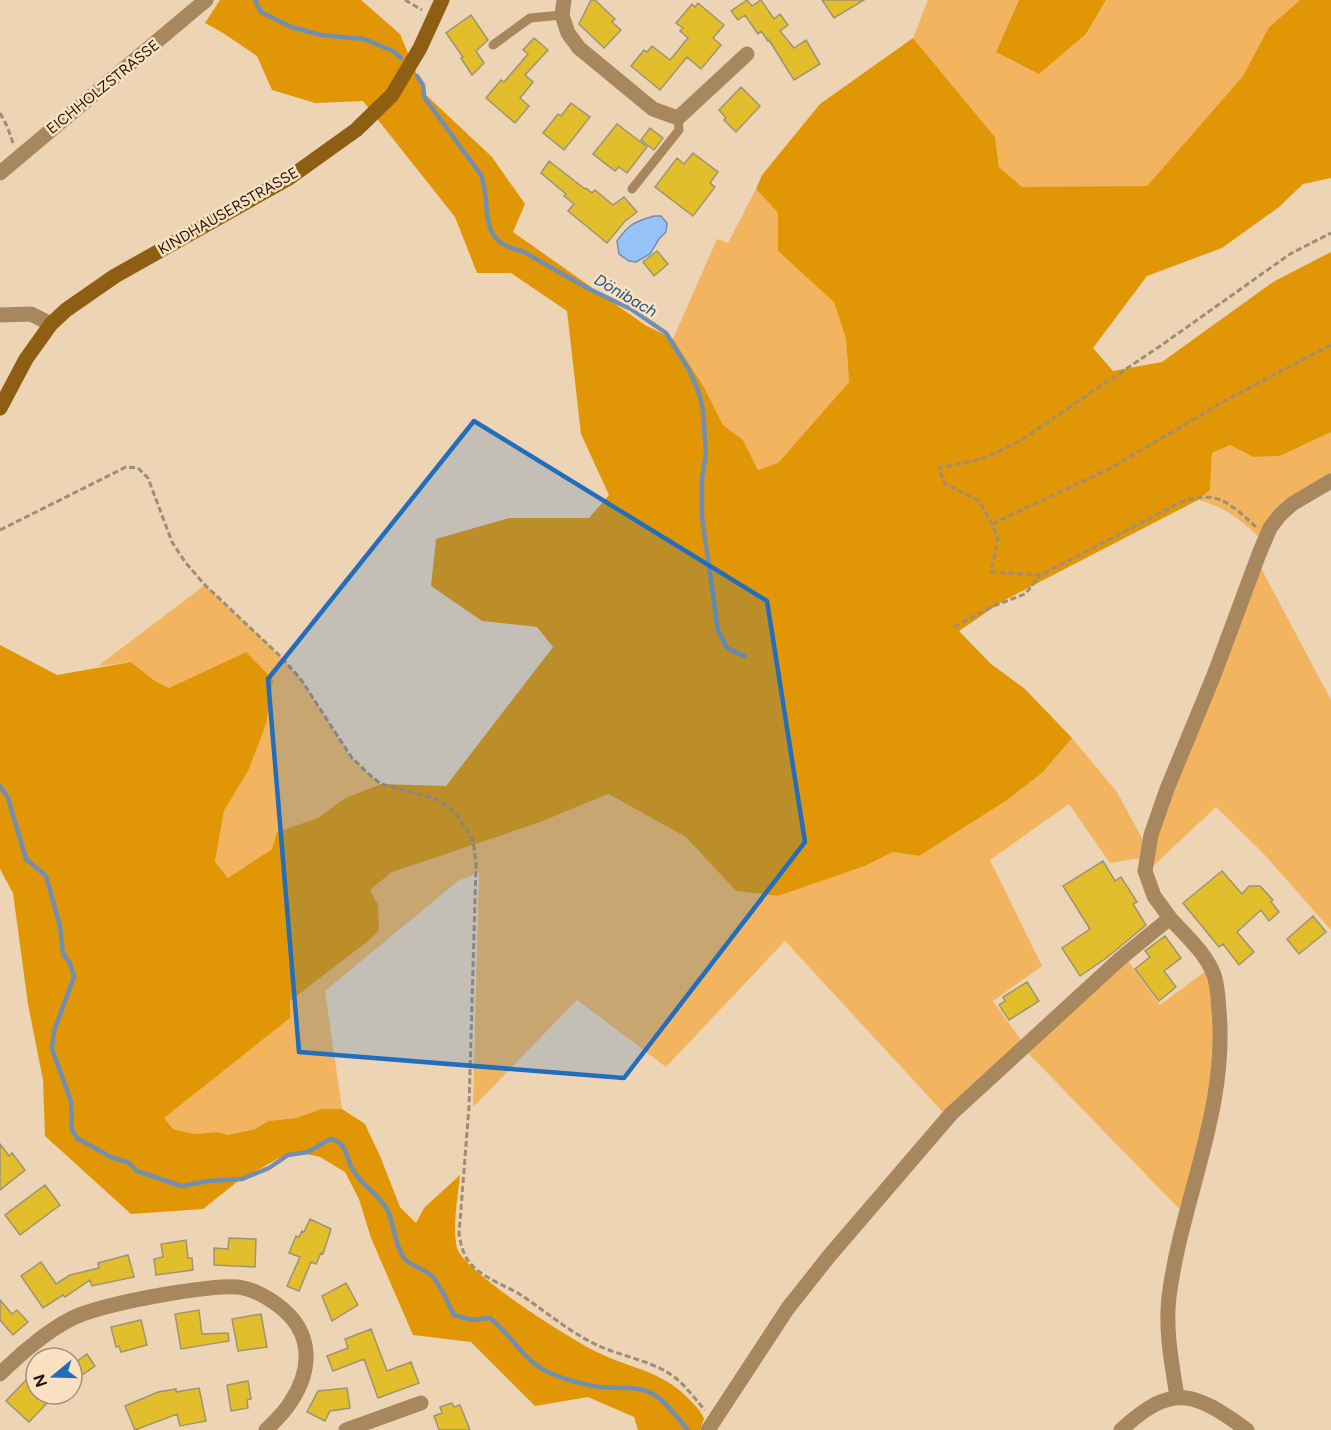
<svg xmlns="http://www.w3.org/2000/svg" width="1331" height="1430" viewBox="0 0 1331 1430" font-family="Figtree,sans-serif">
	<rect width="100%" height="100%" fill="#edd4b4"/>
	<path fill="#f2b45f" d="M928,0H1019L996,52L1087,34L1106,0H1300L1269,27L1243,76L1147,186L1022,188L999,167L995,137L913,38Z
		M756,189L778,213V251L834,301L846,339L849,382L778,463L758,470L743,440L723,425L704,387L673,339L717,239L728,243Z
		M1331,432V489L1306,502L1284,520L1268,545C1244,524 1230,508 1198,500L1210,490L1212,453L1230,445L1253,457L1280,456Z
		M1261,568L1331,700V930L1263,853L1216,807L1150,869L1141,858L1110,863L1069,804L990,860L1042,966L993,1001L1021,1040L1121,951L1160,1005L1211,967L1224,1030L1191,1221L1027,1052L952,1122L785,941L666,1067L577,1000L473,1107L479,872L458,881L325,991L342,1109H321L296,1118L268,1121L255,1129L228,1135L217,1132L194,1134L173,1129L163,1118L290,1018V1001L367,942L378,906L370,890L392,872L538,823L607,794L687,837L736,891L778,896L865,866L893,852L919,856L1043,772L1072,738L1117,792L1143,840Z
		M205,585L279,655L300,678L352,758L371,776L381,784L345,798L318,818L277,832L272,849L228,878L215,862L224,811L248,771L246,652L169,688L155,681L131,662L98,666Z"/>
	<path fill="#e19605" d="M220,0H361L400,34L425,94L492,157L525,204L513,232L645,325L673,339L704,387L723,425L743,440L758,470L778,463L849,382L846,339L834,302L778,251V213L756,189L762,175L820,104L913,38L995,137L999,167L1022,187L1147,186L1243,76L1269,27L1300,0H1331V178L1303,184L1279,207L1222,248L1147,276L1093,348L1113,371L1162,362L1273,282L1331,252V432L1280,456L1253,457L1230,445L1212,453L1210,490L1198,500L1003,601L959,631L991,664L1025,689L1072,738L1043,772L1007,800L919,856L893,852L865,866L778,896L736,891L686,837L608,794L538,823L392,872L370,890L378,905L379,930L367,942L290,1001V1018L164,1118L173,1129L194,1134L217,1132L228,1135L255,1129L268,1121L296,1118L321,1109H342L365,1124L380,1156L400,1207L416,1223L424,1208L460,1175C458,1196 452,1228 457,1248C464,1272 573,1341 599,1353C632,1369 660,1370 688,1398C694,1405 701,1410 704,1419L700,1430H638L634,1417L588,1397L535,1406L471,1342L413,1335L371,1238L359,1199L345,1172L320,1157L298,1152L279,1158L237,1182L203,1209L131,1214L45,1136L43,1080L28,1004L13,893L0,869V645L57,675L131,662L155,681L169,688L246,652L273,680L266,724L248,771L224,811L215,862L228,878L272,849L277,832L318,818L345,798L381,784L446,786L553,647L537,627L482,621L431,586L436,539L509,518H589L609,495L581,434L567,311L511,273H477L455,217L363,101L315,103L272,90L257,56L223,33L205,23Z
		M1019,0H1106L1087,33L1039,74L996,52Z"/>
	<path fill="#95c3fa" stroke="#728fb2" stroke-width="1.5" d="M654,216H661L667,223L666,232L659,239L650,254L636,262L629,261L619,254L617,241C629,224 634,222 654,216Z"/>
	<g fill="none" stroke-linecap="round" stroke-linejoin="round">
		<path stroke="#728fb2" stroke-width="4.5" d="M255,0L261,12L291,27L321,35L364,39L393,51L401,58
			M417,76L423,85L424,97L481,175C493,207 475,242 522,251L589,289L631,309L666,333L689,370L698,390L703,409L706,453L702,479V517L718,630L727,648L744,656
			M0,786L8,798L26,859L46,876L60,926L63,954L70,963L74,977L54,1031L52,1049L71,1101L72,1130L78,1139L113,1158L128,1162L137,1171L181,1186L209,1181L242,1179L269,1168L288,1155L308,1152L330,1139C349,1142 345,1160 355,1173C364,1187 380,1195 388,1211C395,1227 394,1244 404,1258C410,1266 423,1268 431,1275C442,1286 447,1302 454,1315L472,1320L490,1318C511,1334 522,1359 546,1371C562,1379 581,1384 599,1387C616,1389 637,1385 653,1394C666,1401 678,1419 688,1430"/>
	</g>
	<path fill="#e2bd2c" stroke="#9e9471" stroke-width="1.5" d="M591,0H595L615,19L612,22L621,30L604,48L579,24Z
		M747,0L752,6L761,0L774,19L780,14L788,25L780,31L794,48L806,40L820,64L794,80L769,40L768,41L761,31L758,34L745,15L738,20L731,11Z
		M822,0H864L834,18Z
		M698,3L724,25L713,38L721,45L701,69L687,57L660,90L631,66L644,50L647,52L652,46L670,60L688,38L680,31L683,28L676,23L692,4L695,7Z
		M471,15L488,40L476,51L484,63L472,75L461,58L463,57L446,33Z
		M534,38L548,50L525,75L533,82L520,98L529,106L515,123L486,98L501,80L504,82L528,54L523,50Z
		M741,87L760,106L736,132L724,120L726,118L719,110Z
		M571,103L590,117L564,150L543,133L558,114L561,116Z
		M617,124L647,147L627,173L619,167L615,171L593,154Z
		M650,128L663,138L654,150L641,140Z
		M693,153L718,172L710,183L715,187L693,216L655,187L677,158L684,164Z
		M549,161L585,189L586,188L592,193L595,190L613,205L624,197L637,212L625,221L607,243L568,211L574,204L564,196L566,194L541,173Z
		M657,251L668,264L654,276L643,262Z
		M1103,861L1115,881L1121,877L1137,902L1133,904L1146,925L1105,959L1080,976L1062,948L1090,929L1063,886Z
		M1222,871L1242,894L1249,886H1260L1273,900L1271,902L1279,912L1269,921L1261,910L1237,932L1254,952L1239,965L1223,944L1219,947L1183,903Z
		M1313,916L1326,932L1299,954L1287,939Z
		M1165,936L1181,958L1164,971L1176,987L1159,1001L1135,969L1150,957L1145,951Z
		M1027,982L1039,1001L1009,1020L999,1005L1005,1001L1003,997Z
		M0,1144L9,1156L12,1153L25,1170L0,1190Z
		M45,1185L60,1205L20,1235L5,1215Z
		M310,1219L331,1229L323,1254L321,1253L316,1264L311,1262L299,1291L287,1286L300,1257L289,1253L296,1236L299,1237L302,1231L304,1232Z
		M229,1238L256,1239L255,1267L214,1265V1248L228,1249Z
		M186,1240L188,1258H192L193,1270L156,1275L154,1259L163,1257L161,1244Z
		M128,1255L134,1277L92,1286L90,1280L65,1297L63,1295L43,1308L21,1276L41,1262L56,1284L70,1275L99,1268L98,1263Z
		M346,1283L358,1305L332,1321L322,1296Z
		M0,1300L12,1314L17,1310L28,1322L13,1335L0,1320Z
		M199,1310L202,1334L228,1333L229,1341L181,1349L175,1314Z
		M261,1314L267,1347L238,1351L232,1319Z
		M141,1320L147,1345L121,1352L119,1346L116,1347L111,1327Z
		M371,1329L387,1371L411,1362L419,1383L378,1398L364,1359L333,1371L327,1356L348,1348L345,1339Z
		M87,1354L95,1366L72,1382V1365Z
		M27,1379L36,1387V1394H43L50,1400L29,1422L6,1401Z
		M248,1381L251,1399L247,1400L248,1408L231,1411L227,1385Z
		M199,1388L206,1421L180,1426L177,1414L135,1430L125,1406L158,1392L176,1389V1392Z
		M347,1388L350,1408L330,1411L325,1421L307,1412L318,1391Z
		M452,1403L454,1407L460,1405L470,1430H439L434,1416L442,1413L440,1407Z"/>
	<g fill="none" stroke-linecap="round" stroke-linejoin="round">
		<path stroke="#a08d75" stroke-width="3" stroke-dasharray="6 3" stroke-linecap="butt" d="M405,0L422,10
			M0,113L7,126L13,143
			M992,524L1111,468L1228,399L1331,345
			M1256,527C1230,503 1215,488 1179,503L1041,575L991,572L998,539L992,524L979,501L944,483L939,468L985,458L1018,442L1166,342L1290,254L1331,233
			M0,530L126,467L138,468L148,478L172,542L185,562L205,585L279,655L300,678L352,758L371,776L381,784L437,799L456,813L473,840L476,864L469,1107L459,1234C461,1245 463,1255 470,1263C482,1278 505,1285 521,1295C545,1311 567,1330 593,1343C618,1356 647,1359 670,1374C684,1383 694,1398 705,1410
			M954,627L991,607L1025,594L1041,575"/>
		<path stroke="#a8875e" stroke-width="9" d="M493,45L530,18L562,15
			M632,189L679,130L678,118"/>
		<path stroke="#a8875e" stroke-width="15" d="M564,0L562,15L568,33L579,48L653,109L678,118L747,54
			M0,173L206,0
			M0,315L31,314L51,324
			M1170,918L1154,896L1145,871L1151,835L1167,789L1214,675L1259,554L1270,528L1280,515L1292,504L1331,481
			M0,1374C21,1353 57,1322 85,1313C115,1303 148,1297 179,1292C197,1290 219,1285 238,1287C253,1289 267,1297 279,1306C313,1332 313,1369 290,1403C284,1413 274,1422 266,1430
			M346,1430L421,1403
			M708,1430L788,1308L830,1255L951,1114L1121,958L1170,918C1185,935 1206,953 1214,975C1218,987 1218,999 1219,1011C1228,1110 1181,1201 1169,1297C1165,1331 1172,1364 1177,1397
			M1121,1430C1173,1382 1194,1392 1247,1430"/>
		<path stroke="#8e5f12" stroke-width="15" d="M0,408L26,359L51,324L66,310L115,276L289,178L356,130L392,95L420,48L442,0"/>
	</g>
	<path fill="#226ebd" fill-opacity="0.2" stroke="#226ebd" stroke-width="4.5" stroke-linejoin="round" d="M474,421L767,601L805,842L624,1078L299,1052L268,679Z"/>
	<g text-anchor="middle" stroke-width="5" stroke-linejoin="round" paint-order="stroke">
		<g font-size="15" fill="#1f160b" stroke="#fae1c1">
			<text transform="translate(103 87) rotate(-39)" y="5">EICHHOLZSTRASSE</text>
			<text transform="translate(228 211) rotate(-30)" y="5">KINDHAUSERSTRASSE</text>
		</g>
		<g font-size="16" font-style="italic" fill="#1a5089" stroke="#fae1c1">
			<text transform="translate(626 295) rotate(30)" y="6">Dönibach</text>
		</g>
	</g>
	<g transform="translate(54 1376) rotate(251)"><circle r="28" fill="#fae1c1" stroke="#a29078" stroke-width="1.5"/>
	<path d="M0-4.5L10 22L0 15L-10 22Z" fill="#226ebd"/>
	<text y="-9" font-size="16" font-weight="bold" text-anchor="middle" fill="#1f160b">N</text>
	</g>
</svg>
